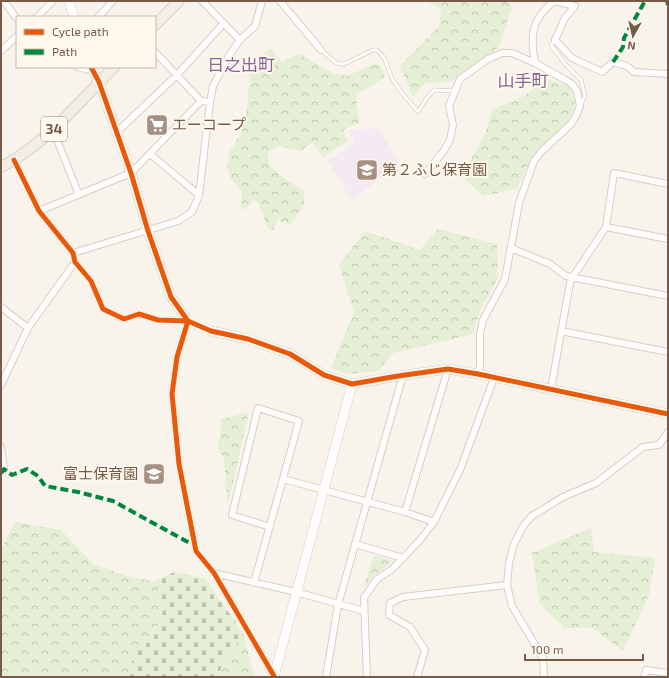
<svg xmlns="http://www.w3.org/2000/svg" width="669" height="678" viewBox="0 0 669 678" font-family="'Exo 2','Noto Sans JP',sans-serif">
	<defs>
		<pattern id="forest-crowns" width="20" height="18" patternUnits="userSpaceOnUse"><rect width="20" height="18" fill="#e4efd5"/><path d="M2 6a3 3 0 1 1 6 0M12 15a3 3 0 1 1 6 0" fill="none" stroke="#bec5af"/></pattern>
		<pattern id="cemetery-stones" width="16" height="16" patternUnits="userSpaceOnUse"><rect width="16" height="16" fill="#e4efd5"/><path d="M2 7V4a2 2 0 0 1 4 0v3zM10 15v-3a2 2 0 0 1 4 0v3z" fill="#bec5af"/></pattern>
	</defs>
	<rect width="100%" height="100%" fill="#f8f3eb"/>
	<path fill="#f4eaf3" d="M378,128L399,160L386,174L352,200L328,161L355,142L348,130Z"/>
	<path fill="url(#forest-crowns)" d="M424,1H508L512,7L499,47L450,82L425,83L413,97L400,66L439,26L441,8Z
		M270,48L282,62L299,54L332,73L347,76L376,63L380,66L385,77L356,95L359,123L343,130L348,141L323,157L312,142L301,151L281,146L268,151L269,165L285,179L304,191V205L290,225L280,222L279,214L274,229L270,231L266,224L258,202L253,200L245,210L241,207L242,192L231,178L227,165L229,153L242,132L247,108L250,74Z
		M547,79L569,86L575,102L570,121L533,155L517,188L483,196L462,176L485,134L492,110L524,96Z
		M438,229L497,244L498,278L481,309L473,334L393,353L378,371L347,374L331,368L354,313L339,265L365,231L420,250Z
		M249,412L228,505L224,458L218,448L222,419Z
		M15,522L61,530L93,564L126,576L154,581L165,605L153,639L138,649L128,677H1V550Z
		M591,528L594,552L655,558L649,595L623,651L592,628H564L540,604L532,553Z
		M374,555L392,561L375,575L363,588Z
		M243,633L253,672L256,677H219C221,661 234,646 243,633Z"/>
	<path fill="url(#cemetery-stones)" d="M174,572L205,578L243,633C234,646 221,661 219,677H128L138,649L153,639L165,605L154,581Z"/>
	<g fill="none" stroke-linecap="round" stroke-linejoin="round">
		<g stroke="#d6cfc8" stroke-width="4.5">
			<path id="lane" d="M555,40L551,45L566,65L581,80L585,96L581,104
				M321,50L336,63L344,64L373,50H377C389,61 386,67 393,80C398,90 411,103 418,112L426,99L434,90L455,91"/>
		</g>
		<g stroke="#d6cfc8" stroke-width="8">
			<path id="street" d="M4,1L17,19
				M202,1L240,40
				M280,1L321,50
				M37,17L53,1
				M98,17L113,1
				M1,51L17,36
				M155,52L201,101L210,102
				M535,63C530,35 531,20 554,1L575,6L565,18L555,40L572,58L602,72L613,62L627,66L634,72L668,74
				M78,67L93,71
				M53,130L79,195
				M117,132L177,75L224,23
				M150,154L199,195
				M14,160L39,211L73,253L75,262L91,281L103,309L124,319L139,314L158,320L188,321L177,357L172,394L179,464L196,551L214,573L274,676
				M425,174L443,152L450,140L453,125L449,106L460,79L488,59L502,53H512L535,63L564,79L572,84L577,91L580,106L576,116L571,124L542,151L534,161L519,203L505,279L483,320L480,334V365L478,374
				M39,211L131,173L201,101
				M606,227L668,239
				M511,248L550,264L566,276L668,296
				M73,253L178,221L192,212L199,195L210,102L213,86L230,54L240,40L255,26L262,1
				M1,307L28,328
				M561,331L668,352
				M1,385L28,328L75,262
				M551,389L570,283L572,278L606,227L614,173L668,184
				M1,447L4,469
				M283,479L405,512L434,522
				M405,512L448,369
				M355,544L403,558
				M214,573L296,592L364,611
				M254,583L299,421L258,408L232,515L270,527
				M326,677L338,605L403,375
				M367,677L364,598L376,580L392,569L403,558L420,540L434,522L460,470L494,378
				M417,677L425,650L410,627L389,615L390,603L403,597L507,585
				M544,677L543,658L512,606L507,585L509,563L514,544L524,525L532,516L563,497L596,483L643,447L659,445L668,432
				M644,677L646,670L668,673"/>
		</g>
		<g stroke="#d7cfc8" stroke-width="10">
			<path id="secondary" d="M69,1L74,17
				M91,67L99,82L131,173L148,231L171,297L188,321L211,331L248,339L290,354L324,375L352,384L398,376L448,369L478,374L668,414
				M274,677L352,384"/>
		</g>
		<g stroke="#dad0c9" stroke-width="12">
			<path id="primary" d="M155,25L179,1
				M1,167C45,145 80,101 114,67"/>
		</g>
		<use href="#lane" stroke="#fefdfc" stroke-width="3"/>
		<use href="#street" stroke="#fefdfc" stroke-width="6"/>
		<use href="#secondary" stroke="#fefdfc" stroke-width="9"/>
		<use href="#primary" stroke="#f3eee5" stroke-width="10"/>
		<path stroke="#00873e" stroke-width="4" stroke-dasharray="8 4" stroke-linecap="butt" d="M667,1L668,5
			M613,62L623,47L624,38L645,1
			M1,473L4,469L12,475L27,469L38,476L45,486L78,492L113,501L195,546"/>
		<g stroke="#fff8ed" stroke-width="8">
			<path id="cycleway" d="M91,67L99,82L131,173L148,231L171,297L188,321L211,331L248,339L290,354L324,375L352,384L398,376L448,369L478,374L668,414
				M14,160L39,211L73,253L75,262L91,281L103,309L124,319L139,314L158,320L188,321L177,357L172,394L179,464L196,551L214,573L274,676"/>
		</g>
		<use href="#cycleway" stroke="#e8590c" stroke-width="5"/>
	</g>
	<defs>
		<g id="supermarket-square" transform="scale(1.15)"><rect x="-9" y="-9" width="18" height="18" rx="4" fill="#a59082" stroke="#fff8ed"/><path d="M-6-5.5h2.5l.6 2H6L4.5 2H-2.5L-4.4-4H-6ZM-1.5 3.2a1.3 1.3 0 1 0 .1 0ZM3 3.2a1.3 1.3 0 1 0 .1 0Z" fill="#fff"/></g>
		<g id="school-square" transform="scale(1.15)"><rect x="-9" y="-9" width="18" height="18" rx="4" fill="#a59082" stroke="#fff8ed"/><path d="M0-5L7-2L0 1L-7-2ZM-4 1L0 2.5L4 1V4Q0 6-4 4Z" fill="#fff"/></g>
	</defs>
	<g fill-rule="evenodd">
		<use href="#supermarket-square" x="157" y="125"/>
		<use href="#school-square" x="367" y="170"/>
		<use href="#school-square" x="154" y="474"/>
	</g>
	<g text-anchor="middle" stroke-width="4" stroke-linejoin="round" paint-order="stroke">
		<rect fill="#fff8ed" stroke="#a0897a" stroke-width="1" x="41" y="117" width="26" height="24" rx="3"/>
		<g font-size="14" font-weight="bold" fill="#785a49">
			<text x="54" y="134">34</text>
		</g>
		<g font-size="15" fill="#785a49" stroke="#fff8ed" text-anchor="start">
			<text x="172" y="130">エーコープ</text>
			<text x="382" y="175">第２ふじ保育園</text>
			<text x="138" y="479" text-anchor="end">富士保育園</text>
		</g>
		<g font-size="17" fill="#89659b" stroke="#fff8ed">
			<text x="241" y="71">日之出町</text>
			<text x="523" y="87">山手町</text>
		</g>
	</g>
	<rect width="669" height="678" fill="none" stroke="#785a49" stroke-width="4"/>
	<rect x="16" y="16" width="140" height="52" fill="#fff8ed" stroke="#c9b9ab"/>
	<rect x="24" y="29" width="20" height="6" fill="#e8590c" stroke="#c9b9ab"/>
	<text x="52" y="36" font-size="12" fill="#785a49">Cycle path</text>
	<rect x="24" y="49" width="20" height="6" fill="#00873e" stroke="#c9b9ab"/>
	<text x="52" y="56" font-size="12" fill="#785a49">Path</text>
	<g transform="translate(633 36) rotate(188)" stroke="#fff8ed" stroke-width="3" paint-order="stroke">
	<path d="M0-3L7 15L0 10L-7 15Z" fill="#785a49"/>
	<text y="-6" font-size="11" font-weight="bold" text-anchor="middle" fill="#785a49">N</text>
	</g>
	<path d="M525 654v6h118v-6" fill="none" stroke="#785a49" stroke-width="2"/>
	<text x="531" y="654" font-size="12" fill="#785a49" stroke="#fff8ed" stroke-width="3" paint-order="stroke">100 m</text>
</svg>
